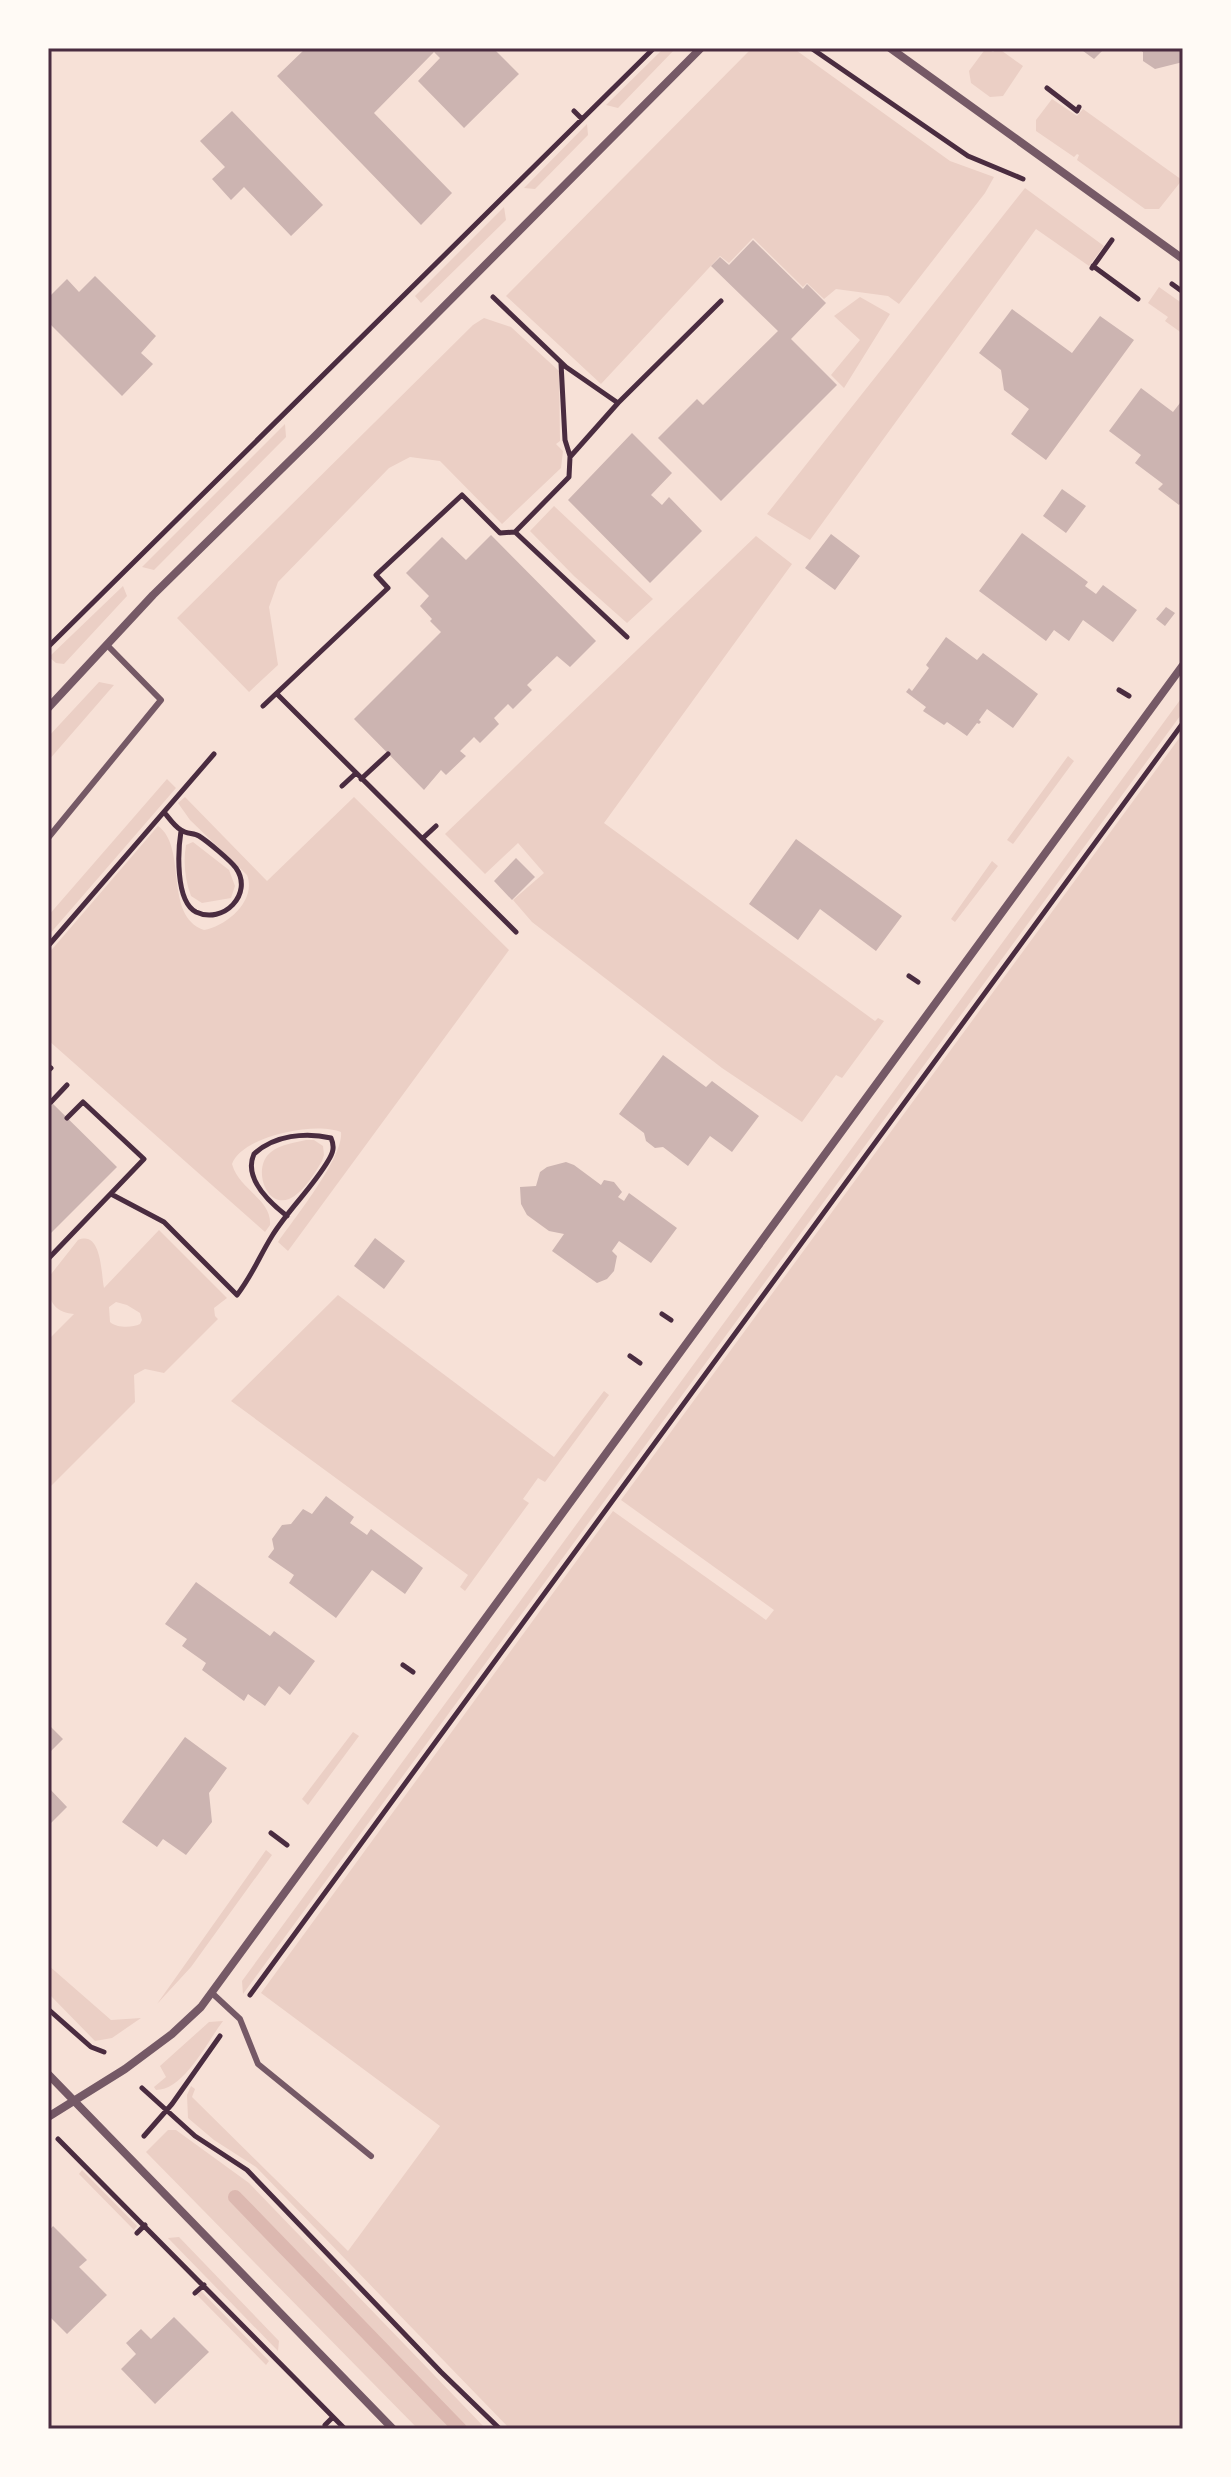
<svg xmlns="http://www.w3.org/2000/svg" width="1231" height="2477" viewBox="0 0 1231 2477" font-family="'Asap Condensed',sans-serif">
	<rect width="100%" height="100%" fill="#f7e1d7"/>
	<path fill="#ebcfc5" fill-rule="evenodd" d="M664,48H676L618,108L606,105Z
		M752,48H793L950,161L994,177L985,193L899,304L888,296L836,289L824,299L807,283L803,287L753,238L729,263L720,256L601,384L506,296Z
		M986,48L993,52L998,48L1023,66L1003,96L990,97L971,83L969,71Z
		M1052,99L1077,116L1083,109L1182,180L1159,209H1145L1077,160L1079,155L1077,154L1074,157L1036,131V120Z
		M587,124L588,135L535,189L524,188Z
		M1025,188L1104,246L1089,266L1036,229L810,540L767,514Z
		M504,207L506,220L421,303L415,296Z
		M1159,287L1183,304V334L1165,321L1168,317L1148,303Z
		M860,297L890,314L844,388L831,375L860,340L834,316Z
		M484,318L511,327L559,371L560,441L556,444L563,451L561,468L502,524L440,461L410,457L389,468L278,582L269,607L278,665L249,692L177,618L473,325Z
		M285,424L286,437L154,570L142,567Z
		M554,506L653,599L627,623L574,576L530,531Z
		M756,536L792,564L604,823L875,1021L878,1018L884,1021L842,1078L836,1075L802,1122L722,1068L532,922L513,900L544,873L518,843L485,874L445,834Z
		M123,586L127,596L64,664L56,663L49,657Z
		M99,682L114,685L48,761V737Z
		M1183,696V712L243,1994L242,1981Z
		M1183,733V2429H510L256,2167L214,2140L188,2118L187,2095L191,2086L195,2089L192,2097L348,2251L440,2126L261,1993L613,1511L766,1620L774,1610L621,1500Z
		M1068,756L1074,761L1013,844L1007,840Z
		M167,779L176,788L48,936V916Z
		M185,797L267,881L354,797L509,950L288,1251L278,1242C293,1220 344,1157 341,1132C316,1121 242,1136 232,1164C239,1190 272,1199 270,1225L265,1232L48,1040V954L158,826C188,847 163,916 204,930C227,926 257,900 247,875L190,820L178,803Z
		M193,842L229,870L235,886L231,898L202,903L191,896C185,880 183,862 186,845Z
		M992,861L998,866L955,922L951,919Z
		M306,1140H314L323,1146L324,1155L322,1161C315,1173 303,1193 289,1199C265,1208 252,1166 271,1152C281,1144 294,1143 306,1140Z
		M159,1230L227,1298L214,1308L215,1316L218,1319L164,1373L145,1369L134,1375L135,1402L51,1486L48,1483V1340L74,1314C52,1312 48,1299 48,1278L78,1240C102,1230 101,1274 104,1288ZM116,1302L127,1305L140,1313L142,1320L140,1324C132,1328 117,1328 110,1322L109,1307Z
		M338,1295L554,1457L604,1391L609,1395L545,1482L538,1478L523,1499L529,1503L465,1591L460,1587L468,1575L231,1401Z
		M353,1732L359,1736L308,1805L302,1799Z
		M266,1850L272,1855L191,1967L157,2004Z
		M48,1965L111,2020L141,2018L112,2038L95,2041L48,1993Z
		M223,2021C207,2042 184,2090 156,2090L154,2087L166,2077L160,2066L209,2022Z
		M168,2130H176L249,2183L486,2429H418L146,2152Z
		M82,2170L137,2226L134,2230L79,2174Z
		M179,2237L279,2341L278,2351L168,2238Z
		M201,2291L269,2361L266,2365L197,2295Z"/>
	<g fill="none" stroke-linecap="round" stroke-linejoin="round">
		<path stroke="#dcb8b0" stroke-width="14" d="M235,2197L460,2429"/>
	</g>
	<path fill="#ccb4b1" d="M306,48H493L519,74L464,128L418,81L440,58L434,52L374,113L452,193L421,225L277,76Z
		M1079,48H1105L1094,59Z
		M1138,48H1183V62L1155,69L1143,61V52Z
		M232,111L323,205L291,236L244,187L231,200L212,179L225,167L200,141Z
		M753,240L803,289L807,284L826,303L791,339L837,385L721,501L658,438L697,399L703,405L778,331L711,266L720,257L729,265Z
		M95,276L156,336L141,353L153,364L122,396L48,322V298L67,279L79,292Z
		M1012,309L1072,353L1100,316L1134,340L1046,460L1011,434L1029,409L1004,390L1001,370L979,353Z
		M1141,388L1173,412L1180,403L1183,405V500L1179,505L1158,489L1163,484L1135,463L1141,455L1109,431Z
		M632,433L672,473L651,495L662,505L669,497L702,531L650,583L568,500Z
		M1062,489L1086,506L1066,533L1043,516Z
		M1022,533L1088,582L1085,586L1096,594L1103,585L1137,610L1113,642L1083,620L1069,641L1054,630L1046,641L979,591Z
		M831,534L860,556L835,590L805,568Z
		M491,535L596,641L570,667L557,656L527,685L532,690L513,709L508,704L494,718L499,724L480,743L474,737L460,751L466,756L446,775L441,770L424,790L354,719L441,632L430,621L432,619L420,606L429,596L406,573L442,537L466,560Z
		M1166,607L1175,613L1165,626L1156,619Z
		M946,637L977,660L983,653L1038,694L1013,728L987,709L979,720L981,722L979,724L977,723L967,736L947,722L944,725L923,711L926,707L906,692L909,688L912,691L929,668L926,665Z
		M796,839L902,916L876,951L820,909L798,940L749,904Z
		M516,858L535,877L512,900L494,881Z
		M663,1055L706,1087L712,1081L759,1116L732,1152L710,1136L688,1166L663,1147L655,1148L646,1141L644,1133L619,1114Z
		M48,1099L117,1167L48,1236Z
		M566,1162L574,1165L601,1185L604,1180L614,1182L622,1192L618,1197L624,1201L629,1193L677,1228L651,1263L619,1241L612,1251L617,1256L614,1271L607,1279L597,1283L552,1251L564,1234L549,1231L527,1215L521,1204L520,1187L536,1186L540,1172L547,1167Z
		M375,1238L405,1261L384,1289L354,1266Z
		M326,1496L354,1517L350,1523L367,1535L371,1529L423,1568L405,1594L372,1570L336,1618L289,1583L294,1575L268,1557L274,1549L272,1539L282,1525L291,1524L303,1509L312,1514Z
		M196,1582L270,1636L274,1631L315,1661L290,1695L279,1686L265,1706L248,1694L244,1701L202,1670L206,1663L182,1646L187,1639L165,1624Z
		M48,1724L63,1739L48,1754Z
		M185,1737L227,1768L209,1793L212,1822L186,1855L163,1839L157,1847L122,1822Z
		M48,1787L67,1807L48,1826Z
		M53,2226L87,2260L79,2267L107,2295L67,2334L48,2315V2232Z
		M174,2317L209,2352L155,2404L121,2369L136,2354L126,2343L141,2329L151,2339Z"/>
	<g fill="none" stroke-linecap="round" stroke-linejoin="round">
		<path stroke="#4a2c40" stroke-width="5" d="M811,48L968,156L1023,179
			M1047,88L1077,111L1079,107
			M574,111L582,119
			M1093,266L1138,299
			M1092,268L1112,240
			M1172,284L1183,292
			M493,297L566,367L618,403
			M561,363L565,440L570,456
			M515,532L569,477L570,457L618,403L721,301
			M48,647L654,48
			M1119,690L1129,696
			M277,694L516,932
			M263,706L388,588L376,575L462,495L500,533L515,532L627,637
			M361,779L388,754
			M342,786L355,774
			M164,812C169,818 175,827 181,830C186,834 194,833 199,836C207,841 230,860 236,868C254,894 223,925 196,912C175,901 178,850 181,831
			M423,838L436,826
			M48,946L214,754
			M909,976L918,982
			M48,1071L51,1068
			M51,1102L67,1085
			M111,1194L164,1222L237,1295C253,1274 259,1257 272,1236C288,1210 312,1188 328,1161C333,1153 335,1147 331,1138C306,1132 274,1135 254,1154C243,1178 269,1202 287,1216
			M48,1259L144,1159L83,1102L67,1118
			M662,1314L671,1320
			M630,1356L640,1363
			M403,1665L413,1672
			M271,1833L287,1845
			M250,1995L1183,723
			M48,2009L91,2047L104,2052
			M142,2088L195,2136L247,2170L441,2372L500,2429
			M144,2136L172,2104L220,2036
			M58,2139L345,2429
			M137,2233L145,2225
			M195,2293L204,2285
			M325,2425L333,2417"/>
		<path stroke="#755966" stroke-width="6" d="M48,838L161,700L107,645
			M212,1993L240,2019L258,2064L371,2156"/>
		<path stroke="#755966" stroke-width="8" d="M890,48L1183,259
			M48,708L153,595L315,436L701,48
			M48,2074L393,2429
			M48,2117L125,2069L172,2034L201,2007L1183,665"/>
	</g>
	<rect width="1231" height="2477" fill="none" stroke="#fffaf5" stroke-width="100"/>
	<rect x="50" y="50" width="1131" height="2377" fill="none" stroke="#4a2c40" stroke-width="3"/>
</svg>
